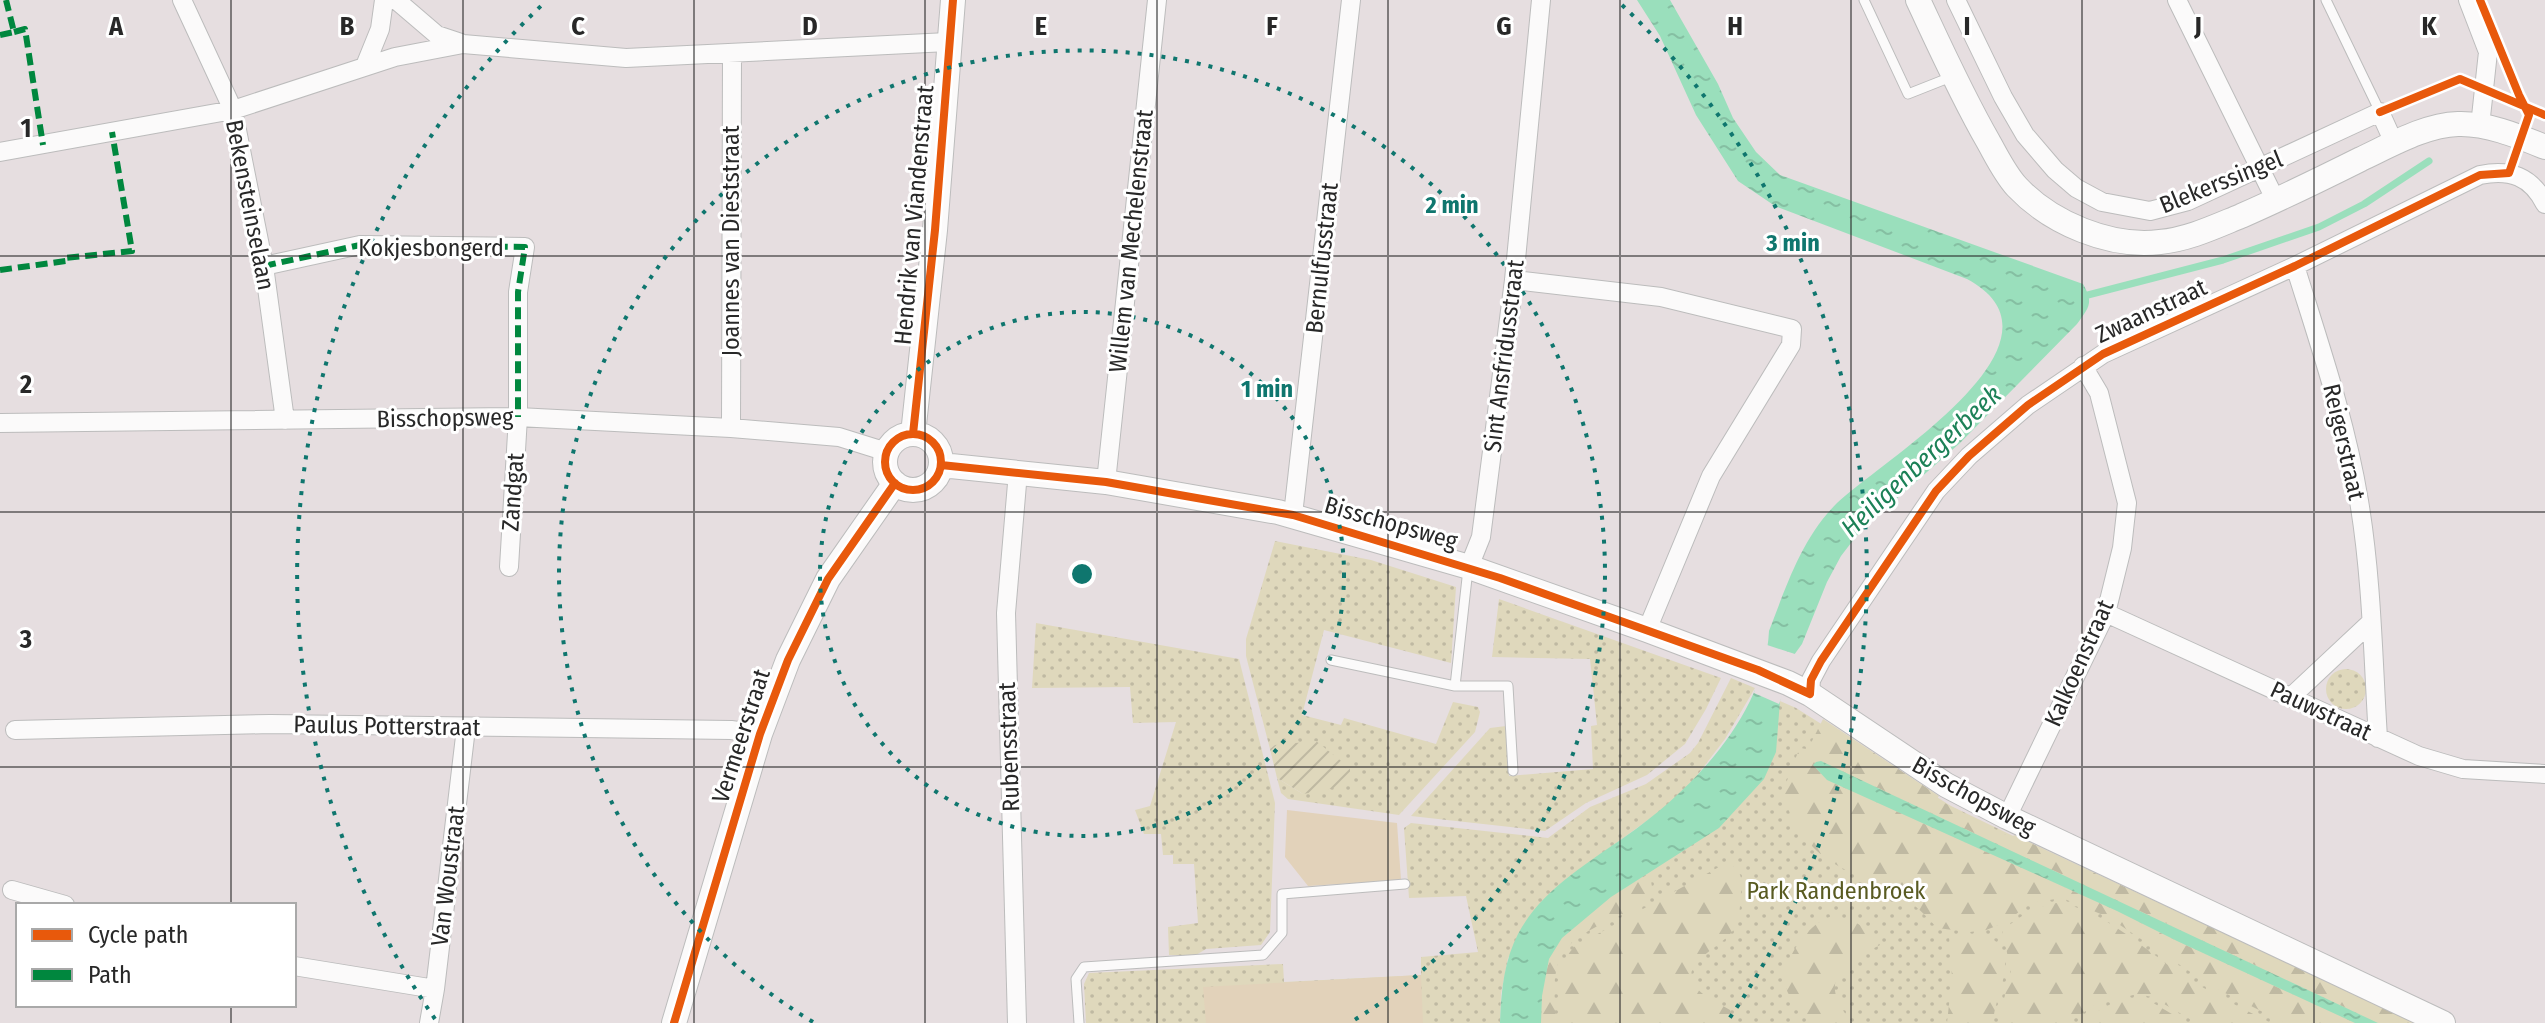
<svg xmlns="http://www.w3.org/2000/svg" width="2545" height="1023" viewBox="0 0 2545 1023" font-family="'Fira Sans Condensed',sans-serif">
	<defs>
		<pattern id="grass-dots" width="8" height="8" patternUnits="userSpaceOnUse" patternTransform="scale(2)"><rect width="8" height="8" fill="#dfd8bc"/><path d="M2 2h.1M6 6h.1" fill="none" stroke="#bfb9a2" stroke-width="1.8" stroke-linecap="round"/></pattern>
		<pattern id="forest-firs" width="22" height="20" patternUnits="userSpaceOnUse" patternTransform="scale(2)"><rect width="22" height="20" fill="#dfd8bc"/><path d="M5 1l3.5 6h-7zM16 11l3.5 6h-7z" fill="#bfb9a2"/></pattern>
		<pattern id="garden-furrows" width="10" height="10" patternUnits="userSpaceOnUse" patternTransform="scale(2)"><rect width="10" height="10" fill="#dfd8bc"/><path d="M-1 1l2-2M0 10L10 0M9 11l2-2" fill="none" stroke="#bfb9a2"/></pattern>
		<pattern id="water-ripples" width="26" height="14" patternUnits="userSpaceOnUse" patternTransform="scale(2)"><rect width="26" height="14" fill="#9adfbc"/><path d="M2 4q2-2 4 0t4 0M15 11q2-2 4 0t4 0" fill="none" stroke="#85bfa2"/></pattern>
	</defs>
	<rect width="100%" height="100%" fill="#e6dee0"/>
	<path fill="url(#grass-dots)" d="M1275,541L1371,560L1456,587L1451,663L1324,630L1302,715L1341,725L1344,718L1436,744L1453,702L1478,707L1480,712L1475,732L1399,815L1288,799L1281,793L1277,778L1303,794L1275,745L1270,749L1246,656V639Z
		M1499,599L1721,678L1706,709L1685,744L1647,775L1586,803L1545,831L1411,816L1490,728L1506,726L1509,776L1593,769L1591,726L1597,725L1590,659L1492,657Z
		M1036,623L1239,659L1275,803L1270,932L1261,945L1206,949L1196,955H1169L1168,927L1198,923L1194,864H1173V855H1163L1161,834H1144L1135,810L1150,806L1176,722L1133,723L1130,687L1032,688Z
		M2326 689a20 20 0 1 1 40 0a20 20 0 1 1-40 0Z
		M1731,678L1755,688L1725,739L1689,786L1670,804L1564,881L1508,958L1501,994L1500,1023H1086L1084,984L1089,973L1283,964L1284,982L1421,975V957L1478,952L1466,896L1409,898L1404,828L1411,823L1548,838L1590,807L1646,784L1690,753L1698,743Z
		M1780,701L1796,708L1951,806L2243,947L2424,1023H1529L1541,958Z"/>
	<path fill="url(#forest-firs)" d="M1823,719L1939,796L1937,799L2012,838L2014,835L2416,1023H2378L1821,761L1816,762L1814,766L1827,780L2117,911L2177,941L2355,1023H2285L2213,987L2108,917L2062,898L2031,903L2004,923L1986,930L1970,932L1937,928C1926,915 1914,904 1900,895C1878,882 1854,876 1833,863C1812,851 1786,819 1785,793C1784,785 1789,777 1791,769L1795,768L1792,766L1800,748L1813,750L1815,745L1811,743Z
		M1728,862C1741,872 1743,876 1741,893C1740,905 1740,919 1734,929C1721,950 1668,965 1703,994C1711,1001 1721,1004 1730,1010L1734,1023H1561C1559,996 1555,968 1574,947Z
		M1650,873L1653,895C1643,901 1633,910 1622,915C1559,942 1550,954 1556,1023H1541C1542,1003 1543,981 1549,962C1559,926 1619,892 1650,873Z
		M2056,903C2101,906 2151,956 2189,979C2216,996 2244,1009 2271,1023H2197L2152,997L2137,994L2095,1005L2067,1023H1998L2011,971L2002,930L2032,909Z
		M1834,916C1853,918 1870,929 1880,945C1839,966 1817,982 1853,1023H1813C1804,1013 1790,1001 1786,988C1778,964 1810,919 1834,916Z
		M1986,935C2024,954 1994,993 1993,1023H1947L1952,977L1949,936Z
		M2135,1000L2155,1004L2187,1023H2075L2111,1004Z"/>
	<path fill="url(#garden-furrows)" d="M1316,741L1350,768V774L1340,787L1303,794L1277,778L1270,749L1275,745Z"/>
	<path fill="#e2d2ba" d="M1287,810L1397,823L1401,880L1308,886L1285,857Z
		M1421,975L1423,1023H1206L1203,987Z"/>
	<path fill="url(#water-ripples)" d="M1637,0H1670L1718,84L1733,118L1756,152L1780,175L2083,284C2094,303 2089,307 2077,324L1960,443L1861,530L1841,556L1827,582L1802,644L1794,655L1780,701L1776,752L1764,779L1719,828L1611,897L1562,938L1549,959L1542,996L1541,1023H1500C1501,992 1504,961 1518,934C1541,890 1588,863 1626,836C1691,791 1765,715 1769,631C1787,585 1801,539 1837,503C1881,461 2083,341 1967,279L1775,206L1738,181L1696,115L1660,36Z
		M1821,761L1882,790L2378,1023H2355L2177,941L2117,911L1827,780L1813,765L1816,762Z"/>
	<path fill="#e6dee0" d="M1764,644L1798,655L1779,704L1754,693Z"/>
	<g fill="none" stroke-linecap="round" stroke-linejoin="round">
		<path stroke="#9adfbc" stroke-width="7" d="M2084,296L2223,260L2319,227L2364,204L2429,161"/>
		<g stroke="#bcbcbc" stroke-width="11">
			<path id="lane" d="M1864,0L1908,94L1951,77
				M2326,0L2380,112
				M1331,660L1455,686L1468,569
				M1455,686H1508L1513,771
				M1079,1023L1076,979L1084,967L1263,955L1282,933V894L1405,884"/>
		</g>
		<g stroke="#bcbcbc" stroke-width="20">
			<path id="street" d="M182,0L233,110L264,266L285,420
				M396,0L437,35L461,43
				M1956,0L2003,97L2025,135L2055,170L2076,188L2102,202L2150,211L2188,201L2380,112L2394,143
				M2177,0L2276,201
				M2468,0L2488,52L2480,126
				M365,66L380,29L384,0
				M0,152L233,110L395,57L463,44L626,58L948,42
				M264,266L360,245L525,247L518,292V417L509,567
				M2295,266C2319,343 2346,421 2359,501C2372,579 2373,659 2378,738
				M1514,280L1661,297L1792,329L1791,345L1711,476L1647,630
				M0,423L518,417L731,428L839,437L887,452
				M731,428L732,53
				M1106,482L1157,0
				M1293,515L1351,0
				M1469,567L1481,537L1514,280L1541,0
				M2106,613L2419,756L2463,769L2545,774
				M1810,694L1811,680L1821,661L1936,491L1969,456L2028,405L2103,354L2295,266L2480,175C2510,169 2531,176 2545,204
				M2291,697L2371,622
				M15,730L270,724L731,730L760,734
				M2007,817L2106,613L2122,548L2127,503L2099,393L2083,366
				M12,890L65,905
				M294,966L435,989
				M429,1023L435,989L466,728
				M1017,1023L1006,613L1018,472"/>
		</g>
		<g stroke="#bcbcbc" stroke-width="26">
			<path id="secondary" d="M1918,0C1940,47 1962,96 1988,141C1997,157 2005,174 2017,187C2051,223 2110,248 2160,242C2189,239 2214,227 2241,216C2282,198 2321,179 2361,159C2391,145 2425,125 2458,124C2487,123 2518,136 2545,147
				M913,434L935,230L953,0
				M885 462a28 28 0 1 1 56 0a28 28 0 1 1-56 0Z
				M941,465L1106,482L1278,512L1469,567L1647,630L1788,683L1810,694L1946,785L2007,817L2443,1023
				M674,1023L760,734L788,660L828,579L895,483"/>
		</g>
		<use href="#lane" stroke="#fbfafa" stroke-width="9"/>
		<use href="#street" stroke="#fbfafa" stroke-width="18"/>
		<use href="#secondary" stroke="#fbfafa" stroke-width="24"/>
		<path stroke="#00873e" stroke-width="6" stroke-dasharray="12 6" stroke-linecap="butt" d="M14,32L25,29L43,145
			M0,35L14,32L6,0
			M264,266L360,245L525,247L518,292V417
			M0,270L66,261L65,258L132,251L112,132"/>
		<g stroke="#fff" stroke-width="13">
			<path id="cycleway" d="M2380,112L2460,79L2545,115
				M913,434L935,230L953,0
				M885 462a28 28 0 1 1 56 0a28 28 0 1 1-56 0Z
				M941,465L1106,482L1293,515L1500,578L1758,670L1810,694L1811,680L1821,661L1936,491L1969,456L2028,405L2103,354L2295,266L2480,175L2509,173L2529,115L2519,95L2480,0
				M674,1023L760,734L788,660L828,579L895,483"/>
		</g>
		<use href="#cycleway" stroke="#e8590c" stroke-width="8"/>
	</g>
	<path fill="none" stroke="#282828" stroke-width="2" stroke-opacity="0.55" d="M231,0V905M463,0V1023M694,0V1023M925,0V1023M1157,0V1023M1388,0V1023M1620,0V1023M1851,0V1023M2082,0V1023M2314,0V1023M0,256H2545M0,512H2545M0,767H2545M231,1005V1023"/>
	<g fill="none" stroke="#0f766e" stroke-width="4" stroke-dasharray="4 8">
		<circle cx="1082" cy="574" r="262"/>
		<path d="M813 1022A523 523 0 1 1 1351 1022"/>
		<path d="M435 1019A785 785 0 0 1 542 5M1622 5A785 785 0 0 1 1729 1019"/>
	</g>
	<g text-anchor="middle" stroke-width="6" stroke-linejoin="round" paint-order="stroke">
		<g font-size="24" fill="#282828" stroke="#fff">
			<text transform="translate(2221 182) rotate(-22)" y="8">Blekerssingel</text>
			<text transform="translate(250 205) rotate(79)" y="8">Bekensteinselaan</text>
			<text transform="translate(914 215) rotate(-85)" y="8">Hendrik van Viandenstraat</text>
			<text transform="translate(731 241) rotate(-90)" y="8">Joannes van Dieststraat</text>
			<text transform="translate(1131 241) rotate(-84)" y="8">Willem van Mechelenstraat</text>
			<text x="431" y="256">Kokjesbongerd</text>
			<text transform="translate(1322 258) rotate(-84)" y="8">Bernulfusstraat</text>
			<text transform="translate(2151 311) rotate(-25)" y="8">Zwaanstraat</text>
			<text transform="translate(1504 356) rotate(-83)" y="8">Sint Ansfridusstraat</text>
			<text transform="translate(445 418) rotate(-1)" y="8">Bisschopsweg</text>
			<text transform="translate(2344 442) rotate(77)" y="8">Reigerstraat</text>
			<text transform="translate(513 492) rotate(-86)" y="8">Zandgat</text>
			<text transform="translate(1391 523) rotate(16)" y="8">Bisschopsweg</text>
			<text transform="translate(2079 663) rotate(-66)" y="8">Kalkoenstraat</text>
			<text transform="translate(2321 711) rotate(25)" y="8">Pauwstraat</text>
			<text transform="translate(387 726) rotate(1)" y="8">Paulus Potterstraat</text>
			<text transform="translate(741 736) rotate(-72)" y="8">Vermeerstraat</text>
			<text transform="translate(1009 747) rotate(-92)" y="8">Rubensstraat</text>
			<text transform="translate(1974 796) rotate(29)" y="8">Bisschopsweg</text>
			<text transform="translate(448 876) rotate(-83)" y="8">Van Woustraat</text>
		</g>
		<g font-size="24" fill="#595b22" stroke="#fff">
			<text x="1836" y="899">Park Randenbroek</text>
		</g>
		<g font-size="26" font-style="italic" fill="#1c8157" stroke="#fff">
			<text transform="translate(1921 461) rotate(-43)" y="9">Heiligenbergerbeek</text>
		</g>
	</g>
	<g font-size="26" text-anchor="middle" font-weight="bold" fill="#282828" stroke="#fff" stroke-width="6" stroke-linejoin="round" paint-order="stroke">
		<text x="116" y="35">A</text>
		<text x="347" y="35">B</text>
		<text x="578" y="35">C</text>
		<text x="810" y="35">D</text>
		<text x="1041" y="35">E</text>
		<text x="1272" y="35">F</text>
		<text x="1504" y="35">G</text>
		<text x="1735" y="35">H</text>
		<text x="1967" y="35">I</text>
		<text x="2198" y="35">J</text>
		<text x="2429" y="35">K</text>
		<text x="26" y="137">1</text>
		<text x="26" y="393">2</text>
		<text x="26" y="648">3</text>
	</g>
	<circle cx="1082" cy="574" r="12" fill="#0f766e" stroke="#fff" stroke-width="4"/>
	<g font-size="24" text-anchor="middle" font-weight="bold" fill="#0f766e" stroke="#fff" stroke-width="6" stroke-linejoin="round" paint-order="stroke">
		<text x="1452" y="213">2 min</text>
		<text x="1793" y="251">3 min</text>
		<text x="1267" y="397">1 min</text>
	</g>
	<rect x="16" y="903" width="280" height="104" fill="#ffffff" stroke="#a9a9a9" stroke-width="2"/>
	<rect x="32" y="929" width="40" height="12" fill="#e8590c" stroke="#a9a9a9" stroke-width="2"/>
	<text x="88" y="943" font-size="24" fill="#282828">Cycle path</text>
	<rect x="32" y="969" width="40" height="12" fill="#00873e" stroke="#a9a9a9" stroke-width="2"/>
	<text x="88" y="983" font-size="24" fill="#282828">Path</text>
</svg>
